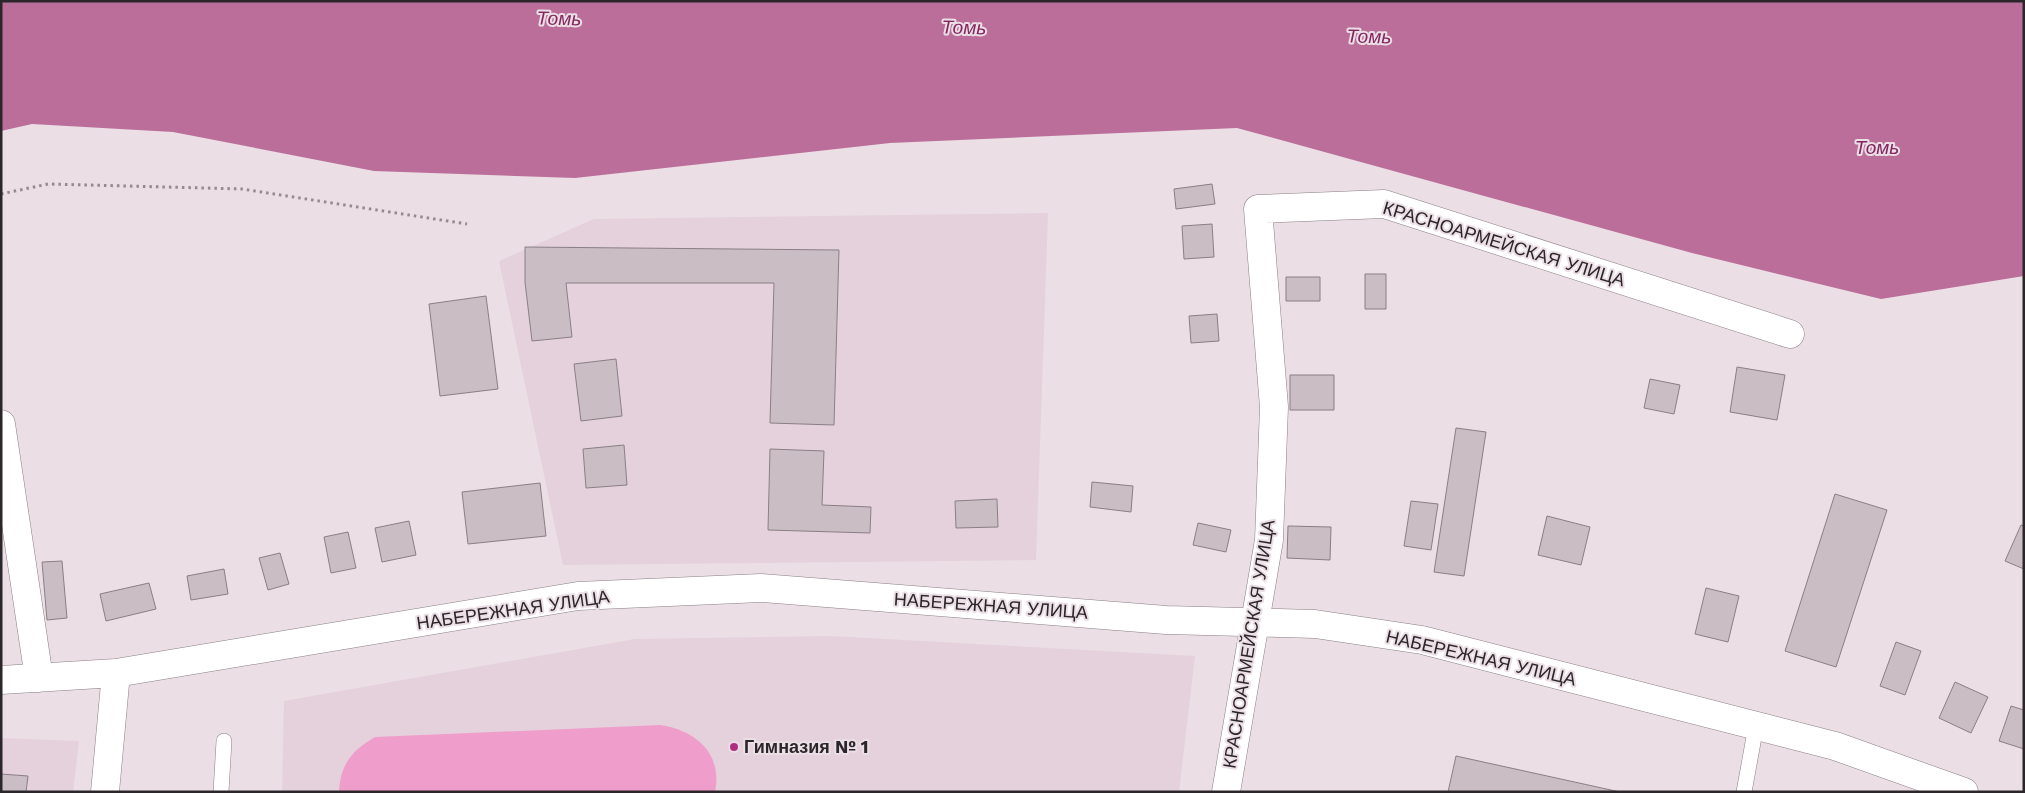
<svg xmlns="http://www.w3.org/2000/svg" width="2025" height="793" viewBox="0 0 2025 793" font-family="'Work Sans',sans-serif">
	<rect width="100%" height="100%" fill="#ebdee5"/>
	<path fill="#e5d1db" d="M1048,213L1036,560L563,565L499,261L594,219Z
		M831,636L1195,656L1179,792H282L284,701L635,639Z
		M1,738L79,741L73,792H1Z"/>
	<path fill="#ef9ecb" d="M660,725C695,730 723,753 715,792H339C340,765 352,750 375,737Z"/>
	<path fill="#bb6e9a" d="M1,1H2024V276L1881,299L1692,253L1237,128L890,143L575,178L374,171L173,132L32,124L1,131Z"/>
	<path fill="#cabec4" stroke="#8a7f85" d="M1212,184L1215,204L1176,209L1174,189Z
		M1212,224L1214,257L1184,259L1182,226Z
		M525,247L839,250L834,425L770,423L774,283H566L572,337L532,341L525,282Z
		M1365,274H1386V309H1365Z
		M1286,277H1320V301H1286Z
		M486,296L498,389L440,396L429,304Z
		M1217,314L1219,341L1191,343L1189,316Z
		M616,359L622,416L581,421L574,364Z
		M1737,367L1785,375L1777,420L1730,412Z
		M1290,375H1334V410H1290Z
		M1650,379L1680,385L1674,414L1644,408Z
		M1456,428L1486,432L1464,576L1434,572Z
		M624,445L627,485L586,488L583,449Z
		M770,449L824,451L822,505L871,507L870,533L768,530Z
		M1092,482L1133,486L1131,512L1090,507Z
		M540,483L546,536L468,544L462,492Z
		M1835,494L1887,510L1836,667L1785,651Z
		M997,499L998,527L956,528L955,501Z
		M1411,501L1438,504L1431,550L1404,546Z
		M1547,516L1590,527L1581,565L1538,555Z
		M409,521L416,555L382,562L375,528Z
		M1198,523L1231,530L1226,552L1193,545Z
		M2021,525L2024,526V569L2005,561Z
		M1288,526L1331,527L1330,560L1287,558Z
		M348,532L356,568L331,573L324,537Z
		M280,553L289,584L268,590L259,558Z
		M62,561L67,618L47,620L42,562Z
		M224,569L228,594L191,600L187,576Z
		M149,583L156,609L106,621L100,594Z
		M1706,588L1739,596L1728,642L1695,634Z
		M1896,642L1921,651L1905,695L1880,686Z
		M1955,682L1988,697L1971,733L1939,718Z
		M2011,706L2024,710V749L1999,741Z
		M1456,756L1620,792H1448Z
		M1,774L28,776L26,792H1Z"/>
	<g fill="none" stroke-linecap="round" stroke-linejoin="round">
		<g stroke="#8a7f84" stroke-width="16">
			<path id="lane" d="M221,792L224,741
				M1744,792L1756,726"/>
		</g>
		<g stroke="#8a7f84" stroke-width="29">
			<path id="street" d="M1,424L39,678
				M1,680L116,673L578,596L761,588L1166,620L1315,624L1422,640L1835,746L1964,792
				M105,792L116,673
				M1226,792L1269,540L1274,407L1258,209L1384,204L1790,334"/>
		</g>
		<path stroke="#938a8f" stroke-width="3" stroke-dasharray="2.5 4" stroke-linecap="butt" d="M1,194L48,184L242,189L467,224"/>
		<use href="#lane" stroke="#fff" stroke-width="15"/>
		<use href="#street" stroke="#fff" stroke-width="28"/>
	</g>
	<circle fill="#ad3080" stroke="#ebdee5" stroke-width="2" cx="734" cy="747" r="5"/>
	<g text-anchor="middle" stroke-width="4" stroke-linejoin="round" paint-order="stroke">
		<g font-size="18" fill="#2b2629" stroke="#ebdee5">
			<text transform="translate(1504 244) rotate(17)" y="6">КРАСНОАРМЕЙСКАЯ УЛИЦА</text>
			<text transform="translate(991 606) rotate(4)" y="6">НАБЕРЕЖНАЯ УЛИЦА</text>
			<text transform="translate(513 610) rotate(-8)" y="6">НАБЕРЕЖНАЯ УЛИЦА</text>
			<text transform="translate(1249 644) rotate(-81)" y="6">КРАСНОАРМЕЙСКАЯ УЛИЦА</text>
			<text transform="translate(1481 658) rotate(13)" y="6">НАБЕРЕЖНАЯ УЛИЦА</text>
		</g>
		<g font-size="18" font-weight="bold" fill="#2b2629" stroke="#ebdee5" text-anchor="start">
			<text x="744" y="753">Гимназия № 1</text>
		</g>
		<g font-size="19" font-style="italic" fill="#832661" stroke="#ebdee5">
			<text transform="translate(559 18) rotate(1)" y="7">Томь</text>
			<text transform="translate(964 27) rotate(1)" y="7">Томь</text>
			<text transform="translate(1369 36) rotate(1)" y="7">Томь</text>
			<text x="1877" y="154">Томь</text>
		</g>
	</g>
	<rect width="2025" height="793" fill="none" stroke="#2b2629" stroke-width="5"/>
</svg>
